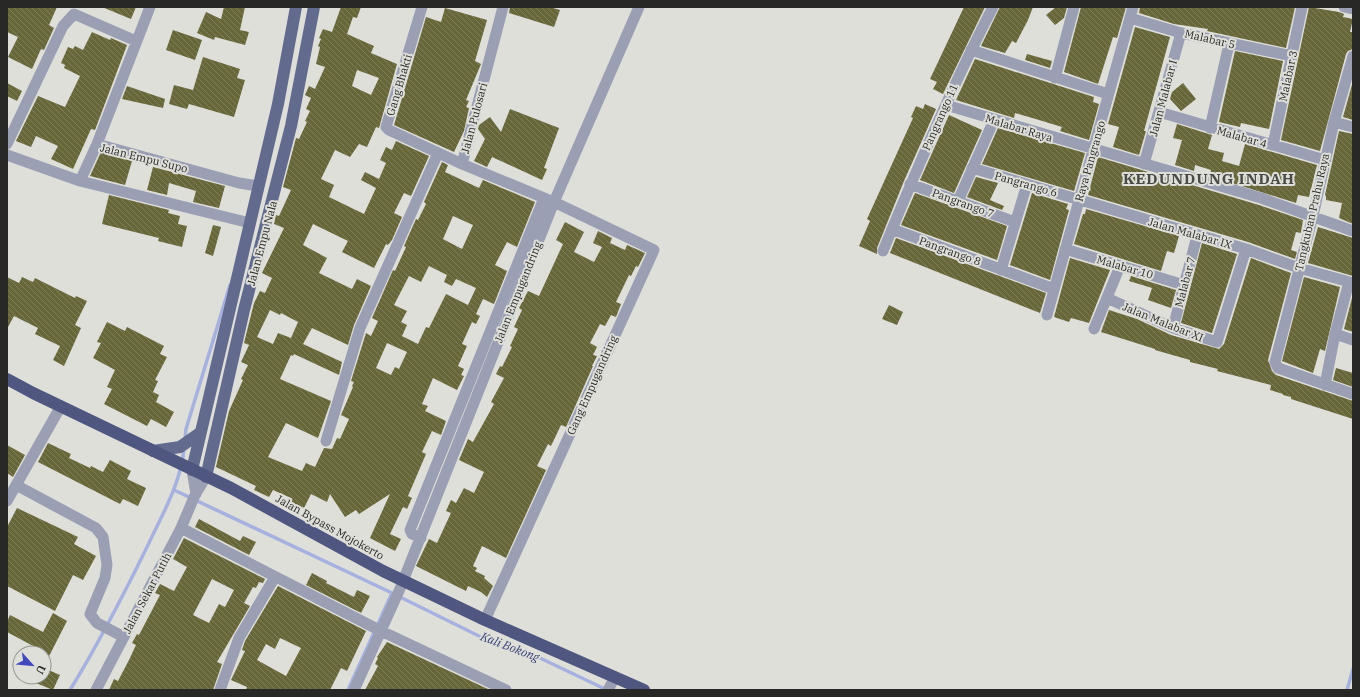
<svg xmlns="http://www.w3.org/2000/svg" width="1360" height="697" viewBox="0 0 1360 697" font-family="'IBM Plex Serif',serif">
	<defs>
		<pattern id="building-back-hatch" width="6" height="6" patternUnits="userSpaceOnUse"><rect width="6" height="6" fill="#686739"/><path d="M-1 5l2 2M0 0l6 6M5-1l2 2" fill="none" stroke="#7e7d5a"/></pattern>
	</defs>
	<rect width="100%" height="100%" fill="#dfdfda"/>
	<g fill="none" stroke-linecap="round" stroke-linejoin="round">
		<path stroke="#a7b1df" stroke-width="3.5" d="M185,440L186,429L230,285
			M174,490L392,593L495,644L540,658L607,690
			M70,690C99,643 124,594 148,545C163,513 181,483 184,448
			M348,690L392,593
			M1347,690L1353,669"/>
	</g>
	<path fill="url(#building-back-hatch)" fill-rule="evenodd" d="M7,7H57L49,25L54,28L44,50L41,49L32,69L8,57L18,37L7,32Z
		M102,7H136L131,19Z
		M224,7H245L240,30L249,32L245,45L215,37L214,40L197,33L206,12L221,19Z
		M341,7H361L357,18L353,17L347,34L374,46L371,53L397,64L379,128L376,127L367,147L359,144L350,157L335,150L321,179L334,185L329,197L364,214L376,188L361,180L365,172L379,179L386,163L380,160L386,147L392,150L396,141L429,156L411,196L404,193L394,213L402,217L392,240L388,245L386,244L374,268L342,252L348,241L313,224L303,245L327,258L319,273L352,289L357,279L371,286L354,325L348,345L312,328L303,344L342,362L339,375L294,354L293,356L291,355L280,379L331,401L318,438L286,423L268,457L302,471L306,463L315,467L324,448L332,449L337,438L340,439L349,419L341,415L353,387L352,386L354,382L351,381L366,333L371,336L378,321L372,318L393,270L395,271L406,247L404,246L416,219L418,220L426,204L424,202L442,162L448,165L445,172L479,188L483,180L535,202L517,247L507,242L495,265L507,271L494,304L483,299L476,314L480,316L476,324L472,322L462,344L467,346L458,366L464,369L461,375L464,376L457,390L433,378L422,404L428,406L425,411L446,421L441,435L432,431L422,452L426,454L408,496L412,498L407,509L403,507L390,534L401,539L395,551L370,538L390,494L359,514L356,510L345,517L330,494L327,502L311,494L304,508L289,501L291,498L273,490L269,497L254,490L256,486L216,467L229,411L243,380L241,379L248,365L241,362L249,345L244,343L254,303L260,291L265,293L272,278L262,273L284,228L274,224L276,215L279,216L291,190L283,187L296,138L299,139L307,122L305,121L310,111L306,109L311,98L305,95L309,86L315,89L325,67L316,64L320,47L318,46L321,39L319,38L323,29L332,32ZM357,70L379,78L371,95L352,86ZM453,216L473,225L462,249L443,239ZM429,266L447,275L444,282L452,286L456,279L476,288L468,305L446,294L429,328L426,327L418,344L402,336L407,325L401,322L407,311L394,305L409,276L421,282ZM270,310L280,315L281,313L298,322L291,338L278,333L273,344L257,337ZM387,343L407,352L399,369L395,367L391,375L376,368Z
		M510,7H550L560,10L554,27L509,13Z
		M964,7H985L943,94L933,89L937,82L930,79Z
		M1000,7H1033L1028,20L1016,43L1012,41L1005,53L981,46Z
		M1056,7H1067L1064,18L1055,25L1046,15Z
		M1081,7H1126L1117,38L1113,37L1098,84L1064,72Z
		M1140,7H1295L1286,48L1207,31L1208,29L1174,24L1139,13Z
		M1309,7L1339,12L1344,14L1343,17L1353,19L1350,32H1353V49L1348,51L1346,54L1320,151L1281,140Z
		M445,8L487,20L475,61L481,64L466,100L469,101L466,107L469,108L464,131L454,152L394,125L426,17L441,22Z
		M1135,27L1170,37L1144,131H1146L1139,155L1113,147L1119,127L1108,124Z
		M173,30L202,40L195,60L166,50Z
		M92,32L110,40L111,38L127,45L95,130L91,129L73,169L51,159L58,146L36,136L31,147L16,141L38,96L65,107L80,76L64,68L65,65L61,63L68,47L73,49L75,46L83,50Z
		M1235,51L1283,61L1269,129L1241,123L1240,127L1219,122Z
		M1027,54L1052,61L1050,68L1025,60Z
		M203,57L240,69L237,78L245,80L234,117L189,104L187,109L169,104L174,85L193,90Z
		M975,59L1094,97L1093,102L1099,104L1089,140L1060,131L1062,127L1039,120L1015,113L1014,118L956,100Z
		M1353,81V120L1343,117Z
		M7,83L22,91L17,101L7,96Z
		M1183,83L1196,99L1181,111L1170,99L1172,92Z
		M127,86L165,99L163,108L122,99Z
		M925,104L936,109L904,181L877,248V254L859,246L870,221L867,219L913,118L911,117L916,106L923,109Z
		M510,109L559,128L544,168L547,169L542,180L492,157L487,167L474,161L485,139L478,129L479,125L490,117L501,132Z
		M949,115L982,130L954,193L920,180Z
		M1177,124L1212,135L1208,149L1224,153L1222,161L1239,166L1245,144L1317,165L1309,197L1298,195L1296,203L1210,176L1211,170L1195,165L1194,171L1175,165L1182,140L1173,138Z
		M998,128L1085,153L1074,191L982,164Z
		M1339,131L1353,134V224L1339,218L1342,203L1326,200V196L1325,195Z
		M101,152L132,161L125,185L90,176Z
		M1098,157L1259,205L1303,220L1301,233L1296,232L1291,250L1297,252L1295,259L1248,242L1088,195Z
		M153,167L225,186L219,208L193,202L196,191L169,183L167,195L147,190Z
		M976,177L998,183L990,200L1004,206L1002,210L967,197Z
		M915,193L1007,226L997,260L901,225Z
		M1032,193L1068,204L1066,209L1069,210L1050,280L1010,265Z
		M109,195L169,210L168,213L180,216L178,224L187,226L182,247L158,241L159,238L102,224Z
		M1086,209L1179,236L1174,253L1167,251L1161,271L1074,244L1083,214H1085Z
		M565,222L584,232L574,252L594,262L602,247L593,243L598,231L612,238L610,243L625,250L627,245L645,253L638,267L636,266L631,276L629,275L616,302L621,304L616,317L611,315L605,326L600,324L590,343L597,347L593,355L597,356L592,366H593L566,427L561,425L551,446L548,444L537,466L546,470L506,558L482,546L473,566L477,568L475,571L485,576L484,578L493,586L487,597L481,592L468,586L466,591L416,566L429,539L437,543L451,513L446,511L451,500L456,503L464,488L474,493L484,472L459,460L468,439L473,442L494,404L491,402L504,378L496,374L500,366L502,367L512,347L510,346L518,329L514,327L522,310L519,308L528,291L539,296L563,244L556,240Z
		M213,225L221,227L213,256L205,253Z
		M1318,227L1353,238V276L1308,263Z
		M896,238L1046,293L1040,313L890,253Z
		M1202,243L1237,254L1212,333L1181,323Z
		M1070,258L1110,270L1089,323L1071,318L1069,322L1054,317Z
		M1251,258L1291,273L1268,360L1272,371L1276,375L1353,401V419L1291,399V397L1283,395V394L1270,390L1271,385L1217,371L1218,369L1190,362V360L1155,350V349L1101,332L1109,310L1137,319L1171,335L1219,349L1224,344Z
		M1131,276L1176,290L1171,308L1148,300L1152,288L1129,281Z
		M7,277L19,283L22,277L33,282L35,278L75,298L76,296L87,301L75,325L81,328L64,366L53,360L60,346L35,334L38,328L14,316L7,329Z
		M1304,277L1340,287L1325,351L1320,349L1313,373L1282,361Z
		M1353,294V332L1344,329Z
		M889,305L903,312L897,325L882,319Z
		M107,322L125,331L127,327L164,346L160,354L167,357L155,380L158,381L153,392L159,395L156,402L174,412L166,427L151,419L147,426L104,404L112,389L107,387L115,370L93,358L101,343L97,342Z
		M1336,368L1353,373V387L1333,380Z
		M48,443L71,454L69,458L90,468L91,466L103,472L110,460L131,471L127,479L146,488L138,506L123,499L120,504L38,462Z
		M7,445L25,455L13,477L7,473Z
		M17,508L78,537L74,544L96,556L83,580L73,575L55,611L7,586V527Z
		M199,519L240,541L243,536L256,542L249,555L195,527Z
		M184,538L265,579L263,583L259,582L256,588L253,587L244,603L250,606L217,662L222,664L213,690H109L114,679L118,681L129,660L136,645L132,643L137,634L139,635L160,595L155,593L160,584L174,591L187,567L173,559ZM212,579L234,590L225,607L219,604L209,623L193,615Z
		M312,573L327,581L326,583L354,597L357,590L370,596L361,613L306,585Z
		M278,586L366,631L347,671L341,668L330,690H246L247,687L231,680L245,651L242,650L245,641ZM280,638L301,648L286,676L257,660L266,644L275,649Z
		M53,613L67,621L44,666V653H32L35,647L7,632V622L10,615L43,632Z
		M387,642L490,690H365L378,666L375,664L378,658L377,657Z
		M44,668L60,675L53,690L36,683L39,677H44Z"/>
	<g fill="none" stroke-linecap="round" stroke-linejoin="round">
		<path stroke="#9a9fb4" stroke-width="11" d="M422,7L386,127L389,130L462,164
			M1344,7L1353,9
			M1130,18L1181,33L1292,56
			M971,50L1108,94
			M1353,56L1334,122L1313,216L1275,362L1278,368L1353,394
			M1055,78L1074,7
			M946,105L1261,198L1353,231
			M1159,112L1325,160
			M1334,122L1353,127
			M1210,128L1229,44
			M7,144L63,26L74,14L136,41
			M97,144L239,183L258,186
			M1273,145L1302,7
			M7,155L80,181L97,144L150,7
			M1144,164L1181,33
			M972,168L1246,249L1299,268L1353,283
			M80,181L250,223
			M910,184L1015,222
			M958,201L994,120
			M892,229L1054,289
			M1065,249L1184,285
			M883,251C917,168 952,86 993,7
			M1001,270L1027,184
			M1107,298L1173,328L1217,342L1246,249
			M1047,315L1133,7
			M1173,328L1197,236
			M1094,329L1120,266
			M1335,334L1353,340
			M1325,385L1335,334L1349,282
			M326,441L360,328L438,153
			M192,470L196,494
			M16,485L96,528L103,537L107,565L105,578L90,614L97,623L124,637
			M7,501L61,406
			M181,528L379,630L506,690
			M421,538L412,534L410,530L544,198
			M485,620L654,250L554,202L462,164L503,7
			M96,690L181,528L195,495L206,477
			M220,690L239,638L275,577
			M354,690L399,591L554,202L639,7
			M608,690L615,677"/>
		<path stroke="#626a8e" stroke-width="12" d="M153,451L180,447L200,433
			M192,470L278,104L296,7
			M206,477L244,310L291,126L314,7"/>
		<path stroke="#4f5780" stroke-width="12" d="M7,379L33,393L231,488L383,571L485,620L644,690"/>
	</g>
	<g text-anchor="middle" stroke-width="4" stroke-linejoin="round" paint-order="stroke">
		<g font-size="11" fill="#282827" stroke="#dfdfda">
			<text transform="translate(1210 39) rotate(13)" y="4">Malabar 5</text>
			<text transform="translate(1288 76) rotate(-78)" y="4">Malabar 3</text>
			<text transform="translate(399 85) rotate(-73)" y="4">Gang Bhakti</text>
			<text transform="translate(1163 98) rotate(-75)" y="4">Jalan Malabar I</text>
			<text transform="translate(940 117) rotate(-66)" y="4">Pangrango 11</text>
			<text transform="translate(474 118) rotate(-75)" y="4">Jalan Pulosari</text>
			<text transform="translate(1019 128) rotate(17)" y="4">Malabar Raya</text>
			<text transform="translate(1242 137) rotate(16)" y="4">Malabar 4</text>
			<text transform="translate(144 158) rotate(14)" y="4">Jalan Empu Supo</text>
			<text transform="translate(1090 161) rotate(-74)" y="4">Raya Pangrango</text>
			<text transform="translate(1026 184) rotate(16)" y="4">Pangrango 6</text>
			<text transform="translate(963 203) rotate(20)" y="4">Pangrango 7</text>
			<text transform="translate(1312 212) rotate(-77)" y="4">Tangkuban Prahu Raya</text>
			<text transform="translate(1190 233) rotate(16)" y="4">Jalan Malabar IX</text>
			<text transform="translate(262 243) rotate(-75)" y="4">Jalan Empu Nala</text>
			<text transform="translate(950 251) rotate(20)" y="4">Pangrango 8</text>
			<text transform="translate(1125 267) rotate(16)" y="4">Malabar 10</text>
			<text transform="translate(1185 282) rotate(-75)" y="4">Malabar 7</text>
			<text transform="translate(518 292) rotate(-68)" y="4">Jalan Empugandring</text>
			<text transform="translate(1163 322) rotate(22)" y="4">Jalan Malabar XI</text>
			<text transform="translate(592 385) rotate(-66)" y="4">Gang Empugandring</text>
			<text transform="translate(330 527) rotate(29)" y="4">Jalan Bypass Mojokerto</text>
			<text transform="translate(147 593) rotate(-62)" y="4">Jalan Sekar Putih</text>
		</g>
		<g font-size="12" font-style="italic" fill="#374079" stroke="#dfdfda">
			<text transform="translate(510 647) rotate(21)" y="4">Kali Bokong</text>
		</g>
		<g font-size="15" font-weight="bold" letter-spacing="1" fill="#4a4a46" stroke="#dfdfda">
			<text x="1209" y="184">KEDUNDUNG INDAH</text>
		</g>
	</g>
	<rect width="1360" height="697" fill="none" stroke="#282827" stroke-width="16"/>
	<g transform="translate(32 665) rotate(117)"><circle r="19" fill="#dfdfda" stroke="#969692"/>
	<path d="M0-3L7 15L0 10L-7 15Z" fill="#4249be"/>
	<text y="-6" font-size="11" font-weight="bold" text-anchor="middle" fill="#282827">U</text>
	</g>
</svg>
